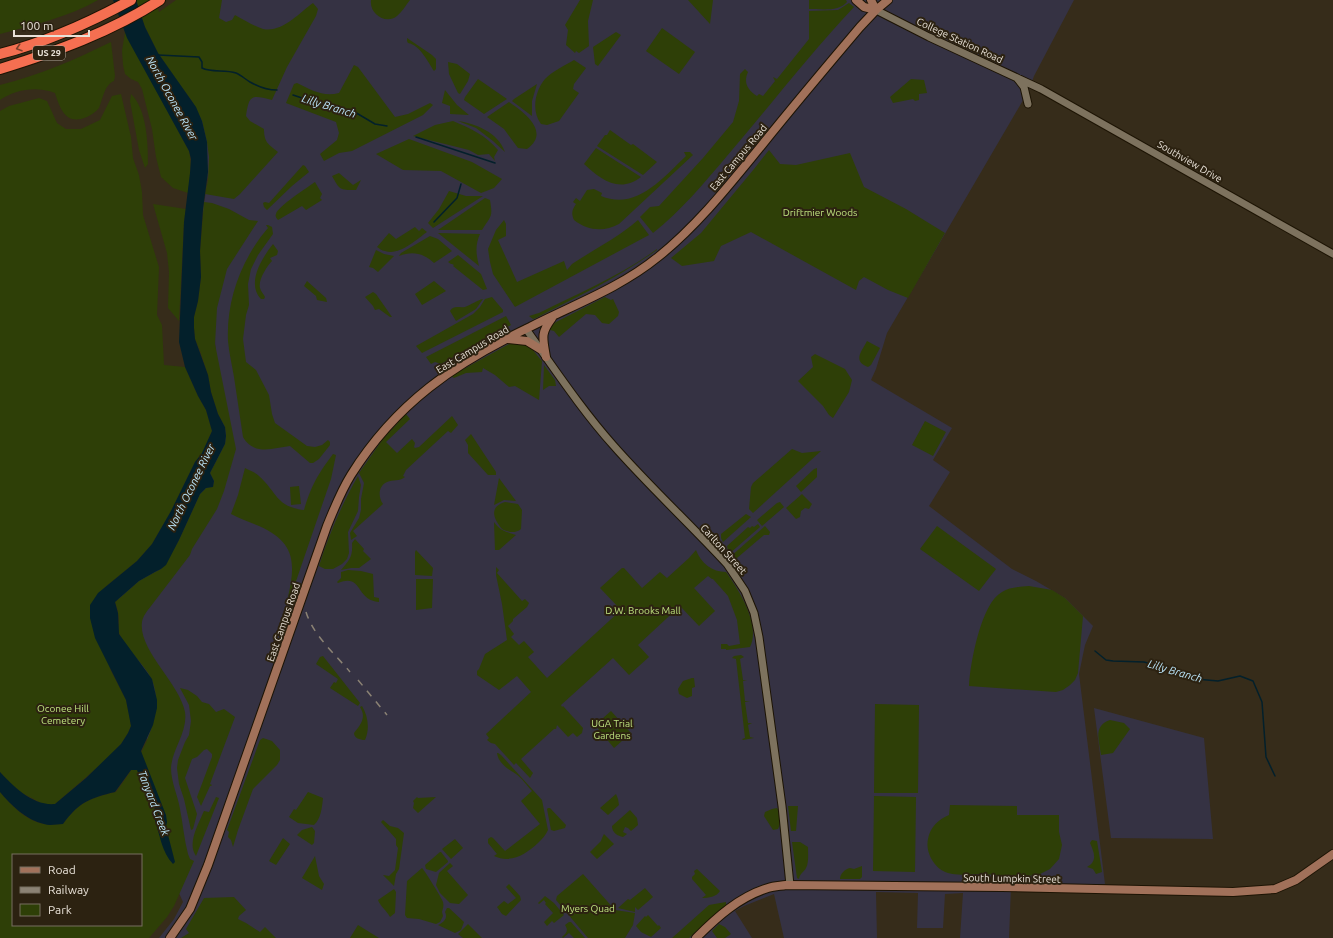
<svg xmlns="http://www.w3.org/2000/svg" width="1333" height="938" viewBox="0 0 1333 938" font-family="Ubuntu,sans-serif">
	<rect width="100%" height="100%" fill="#362c1a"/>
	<path fill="#353243" d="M182,0H1074L1034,76L1029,90L887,333L876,369L871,380L952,428L933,460L950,472L929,506L1012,569L1036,581L1065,598L1093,626L1085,645L1079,674L1105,884L1011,887L1009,938H960L963,893L945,894L943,928H917L918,893L876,892L877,938H784L774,894L744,906L735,911L752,938H159L174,919L183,902L179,893L118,598L179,540L200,494L222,420L203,209L208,180Z
		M1094,708L1204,738L1213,839L1111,838Z"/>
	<path fill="#2e3f07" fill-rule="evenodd" d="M0,0H98C69,17 33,25 0,34Z
		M136,0H155L159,12L176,0H222L219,18L226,22L232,20L235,15C244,20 254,26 263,29C282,33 299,13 313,3L318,9L316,16L287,67L272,100C252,95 249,94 246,116L250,121L264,129C264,142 268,144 278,152L240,194L234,199L205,194L208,180L209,157L207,142L202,121L192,101L179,84L158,53L145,27Z
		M371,0H410C406,5 402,12 397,16C386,25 369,14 371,0Z
		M580,0H593L588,21L589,46L579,53L576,51L575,53L566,45L568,30L565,25Z
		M688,0H713L710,24Z
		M809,0H846L847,2C839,12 821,9 809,9Z
		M849,3L854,7C809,55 769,107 727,156C704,183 681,211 653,233L640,217L650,207L659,206L703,158L733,122L739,101L740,74L745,69L748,72C743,83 748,90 757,96L759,94L763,96L775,81L773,77L777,79L809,39V11L838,10Z
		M662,28L695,52L679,74L646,51Z
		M125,32L189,151C192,165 190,179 188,193L173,188L161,177L156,157L152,129L142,89L138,82L131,79L125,74L123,65L122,51Z
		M616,32L621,35L598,66L595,64L593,47Z
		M407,38L432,55L436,59V69L434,71C428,62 420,45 408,43L407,41Z
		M111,42L115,76L114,81C104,85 103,99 99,108C96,112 91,115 87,117C66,126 60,109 55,93C37,86 16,89 0,100V85C40,75 74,60 111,42Z
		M574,60L586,68L574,84L573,89L579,93L559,121L547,125L541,124C531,111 535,91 545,79C551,72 566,65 574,60Z
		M448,62L457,64L470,74L468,81L460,94L458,93L449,74Z
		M354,65L358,67L395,117L408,114L430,103L433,105L423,115L352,151L339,153L324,161L320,154L337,140L339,133L336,122L286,103L294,84L297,83C311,90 323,97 339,93Z
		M478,79L507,99L484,114L464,100L465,97Z
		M911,79L924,80L927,93L919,94V100L915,101L913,99L893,103L890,97Z
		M537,84L532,101V116L512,101L514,99Z
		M445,90L457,105L469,115L450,114V106L442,103Z
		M121,94L131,137L133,158L139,175L142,192L143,215L159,267L157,315L162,325L164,365L185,367L198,396L206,410L212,431L202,453L195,462L171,511L152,544L137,561L104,588L110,669L126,700L130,719L131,726L128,733L121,744L107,759L55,804L47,805L41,803L22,793L11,784L0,772V111L9,106L39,98L47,101L57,123L66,129H81L100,120L112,96Z
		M131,94C147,109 148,144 148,164L145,168L139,150L130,101Z
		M509,102C524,112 551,132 527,149L518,148L504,129L487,117Z
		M453,121C472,129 485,135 498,150L494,157L495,161L489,154L478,155L469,150L413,136L435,125Z
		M458,121C476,124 498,132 505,152L493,141L476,128Z
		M610,130L631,145L633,144L657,162L643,175L597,146L605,135H607Z
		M409,139L472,162L502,179L494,188L481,193L441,171L403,170L376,154Z
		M596,148L641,177C619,194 600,179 584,164Z
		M769,150L780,164L796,165L850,153L864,187L906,209L945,233L908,298L888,290L864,277L859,281L856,290L751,232L721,246L714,261L682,266L671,258L701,233L754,169Z
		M684,152H690L693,155L619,224C604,232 588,231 574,220C571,213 572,210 576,204L573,202L576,198L580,201L587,190L594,189L602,193L601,196C636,211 663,178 686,156Z
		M303,165L305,166L309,172L292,186L267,210L264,207L263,203L265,202L269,203Z
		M339,173L353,185L361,180L356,190C339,190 340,190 332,176Z
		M315,182L322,194L320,198L322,200L306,210L302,206L278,220C276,218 275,216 276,214C277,207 308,187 315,182Z
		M449,191L466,196H483L433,228L428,223L439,209Z
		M485,198L490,200C493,218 491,215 482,230H438Z
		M204,202L212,203L229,209L249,220L258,221L227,269L217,308L215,344L236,449L224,491L217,509L192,549L190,555L151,606C147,611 143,616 142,622C138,650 180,684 185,712C188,732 172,749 171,768C171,782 178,796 180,809C183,824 184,839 188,854L190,859L194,861L174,906L167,917L149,938H0V792C11,805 26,821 44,824C50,825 57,824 63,824C79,802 90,798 116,792C137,764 167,716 152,680C144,663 126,650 120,635C117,628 120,620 118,613C118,609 116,606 115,602L139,581L155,572L161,569L179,540L200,494L206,488L213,486L214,481L210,473L225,444L226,436L225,427L218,414L211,392L208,375L200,351L195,339L194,328V317L198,301L201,277L200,251ZM13,855H141V925H13Z
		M153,204L186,209L184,222L179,321L168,308L169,272L167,253Z
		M504,220L506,224V236L498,240L517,282L564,261L567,270L572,264C593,250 619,237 638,220L649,235L515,307L493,274L490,262L488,249L496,230Z
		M266,225H268L272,227L273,234L258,255L251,269L248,284L249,305L246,315L243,339L246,362L256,370L269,395L272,414L275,423L307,446L315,447L322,445L328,440L330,442V445L319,459L313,463H310L290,446C273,448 254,456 243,437C240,417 237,397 234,377C232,365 229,353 228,341C226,300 242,258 268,228Z
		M415,227L419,231L422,228L427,232C416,240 399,256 385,251C382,251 379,248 377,247L389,233L396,239Z
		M438,233L480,234C475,245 476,254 479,266Z
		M430,236L438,239L452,251L434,263C424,253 412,251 399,256L401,253Z
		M273,244L278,251L277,255L270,258L272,261C267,266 258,280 260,288C261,292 264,294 265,297L264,299H261C246,283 262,258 273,244Z
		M657,249V250C619,277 577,297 536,318L533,319L529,316L539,313C579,293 620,276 657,249Z
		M376,250L384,254L394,256L378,272L373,268L369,267Z
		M458,255L481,274L487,289L483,290L453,266L454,265L452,264H451L448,262Z
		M307,281L326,298L327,302L317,300L316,296L304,286Z
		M434,281L446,291L422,305L415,294Z
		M373,292L376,294L392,317H390L379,309L375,310L373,306L365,297Z
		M492,297L503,310V312L422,353L416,346L473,314L480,307L485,299Z
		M605,297L611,300L613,299L619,312L618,316L609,324L602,323L595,315L586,314L559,337L554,331L550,330L549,328L556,322Z
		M483,299L476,309L456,321L450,311C454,305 458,308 465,307C471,305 477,300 483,299Z
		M506,316L511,325L441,364L435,362L431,364L426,357Z
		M867,341L880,348L871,365L868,367C852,361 862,351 867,341Z
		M514,343C518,345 520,344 524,345C532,346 537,356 542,361L539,400L515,386L509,387L495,375L483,368L482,372L466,373L454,378L451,376L509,344Z
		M815,354L845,369L852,380L849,392L833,418L829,415L823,406L798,381L813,367L811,357Z
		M544,365L555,380L556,386H549L543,390Z
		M406,414L410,419L386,442L397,453L412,439L415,443L414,447L415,448L419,447L452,416L458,425L451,433L448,431L406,470L403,476L405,477C399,482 393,479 387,482C378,486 378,497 383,504L353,531L357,536L351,540L350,533L359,518L361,510V499L364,483L359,473L383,439Z
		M925,421L946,432L933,456L912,445Z
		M471,434L496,472V475H488L468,453V445L465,440Z
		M792,449L802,453L821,451L753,513L749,509L751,487L753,483Z
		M333,454L336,455L331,479L293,590L291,596L288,597C296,562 295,542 259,526C250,522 240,519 231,514L238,495L245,468C250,471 255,472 259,476C277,492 276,507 304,510C311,486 318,474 333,454Z
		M817,468V477L801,492L796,486L814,469Z
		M358,476L361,485L359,497L358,511L348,532L349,553L347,559L342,564L333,569H325L319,566C329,534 342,504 358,476Z
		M499,478L516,501H515L504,500L494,505Z
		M299,486L301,504L291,505L290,487Z
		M802,494L812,504L809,509L805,508L801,511L800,517L796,519L786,508Z
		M505,502L518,504L522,510L521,529C515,534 508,532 502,529C493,518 489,507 505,502Z
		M780,502L784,507L762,526L757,520L777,503Z
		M746,514L751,517L723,542L721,538V534Z
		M494,522C500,531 507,532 516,535L499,550H495Z
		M758,524L760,527L729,554L727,546L748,527L750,528L752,526L754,527Z
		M765,526L770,532L769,535H764L737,558L733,561L731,560L730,557Z
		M937,526L996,569L979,591L920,549Z
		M355,539L364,549L363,551L371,559L359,568H351L341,570C349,560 353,557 352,543Z
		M416,550L433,568L432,576L415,575V552Z
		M696,550C701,563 712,572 726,572C739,590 761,625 750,647L726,650V649H721V644H727L729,646L740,644L737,620L728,596L713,579H712L708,576L694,588L715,611L699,626L680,606L638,645L649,657L629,675L613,658L561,705L562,707L563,706L583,728L582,733L577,737L573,733L568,737L557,725L556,729H554L521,759L533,773L530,778L516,763L514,765L495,744L491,743L487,740L489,738L486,734L531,692L517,676L499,690L477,675V671L479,669L485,654L507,640L502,604L496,575V567L499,570L497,573L522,601L525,599L529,603L527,607L513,619V621L508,626L514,634L511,637L519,645L524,641L534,652L528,657L547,678L621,610L600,588L622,568H624L642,588L660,572L667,578L689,558Z
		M348,570L361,571L373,574L374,597L379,598V602C355,600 363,573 338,583L337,582L341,578V572Z
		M416,579H433L432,608L416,610Z
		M1029,586L1052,590L1065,598L1083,616L1078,673L1075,680L1070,685L1063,690L1056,692L969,686C970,664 981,603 1002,592C1010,587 1020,587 1029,586Z
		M741,655L744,657L740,659L743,680H747L743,681L745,701H750L745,702L748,723H752L748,725L750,737L754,738L743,740L742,739L745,738L736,659L732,658L734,656Z
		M323,656L360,703L358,706L330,688L334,682L336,683L338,679L316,664L320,657Z
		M692,678H694L695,687L692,688V696L687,698L679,694L678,689L683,681Z
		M180,688L188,690L197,696L202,702L209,704L216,712L224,709L235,717L210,784L212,785L211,786H210L201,806L197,797L212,757V754L207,749L204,750L197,757L192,759L185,778L197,814L193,829L191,830L184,799L179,784L177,768L178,760L185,742L189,735L191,721L189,705Z
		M875,704L919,705L918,793H874Z
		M362,706C368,716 370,729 365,740C360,740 354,738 354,733C360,725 367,718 360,707Z
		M611,711L631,733L614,748L595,725Z
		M1110,720L1124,723L1130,729L1113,753L1101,755C1099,740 1093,726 1110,720Z
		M263,738L272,741L280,750V760L277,765L253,789L238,830L233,847L231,840L228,837L229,832L227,830L260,740Z
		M497,753H498L501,755L542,800L548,830C546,835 542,839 538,843C526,854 511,864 494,856L497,854L488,843V839L491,837L493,838L505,851L540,824L521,801L532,791C527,786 522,778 516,774C509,770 498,763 497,753Z
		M308,792L323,798C322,807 321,819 314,825L298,823L289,817L294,809L296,810Z
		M616,794L618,799L619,805L608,815L600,808Z
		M874,796L916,797L915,872L873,871Z
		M216,797L219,798L196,856C187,844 198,825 203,813L204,811L209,812Z
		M417,797L418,798L436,797L418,813L413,808L414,803L413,801Z
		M950,805L1017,806V815H1059V832L1062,845L1059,859L1050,869L1038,875C1019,877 999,875 979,874C970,874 958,876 948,873C935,869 925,853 928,839C930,827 939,819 949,815Z
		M788,806H798L796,831H791Z
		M548,808H550L566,825L565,828L554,831L551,830L547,809Z
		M777,808C781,813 781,824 778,829L773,830L764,816L765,812L772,809Z
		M630,810L637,818L638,825L631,831L628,828L625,827L623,832L627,834L623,837C618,836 612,833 612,826Z
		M383,820L390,826L398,828L404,833L399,869L396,874L394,886L383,875L389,876L395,870L398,848L396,845V839L381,822Z
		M312,827L315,831L314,843L312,845L297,835L302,830Z
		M604,834L614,844L597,859L590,852L601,841L602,838Z
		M283,838L290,844L276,865L269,861Z
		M455,839L463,848L451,859L442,849Z
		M1092,840L1097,841L1102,872L1096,874L1093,869L1087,867C1098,861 1094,852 1090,843Z
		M792,842H800L808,847C808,853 809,863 806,868C804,872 800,873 799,879L797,878Z
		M440,852H441L448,861V862L436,872L426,869L425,865Z
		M315,856L319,876L324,884L322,890L302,878Z
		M450,863L453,866L447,871L468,895L459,904L450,903L440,893L436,885L439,873Z
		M862,866V877L860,879H840C840,874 845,869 850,868L854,869Z
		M422,868C425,871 443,900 443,902C444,906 443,908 442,912L443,916L440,922L436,924L419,919L407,918L405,915L407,881Z
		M697,869L720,891C716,897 709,898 702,898L706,895L692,879V877L695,874L694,871Z
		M583,874L615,910L635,913L633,925L625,938H588L556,900L557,896Z
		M509,884L520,896L521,900L506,916L502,914L497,907L504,901L508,904L516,898L506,887Z
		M645,888L653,897L638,910L635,907V912L618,908L628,899L630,900Z
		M394,889L396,892L395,913L390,917C387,911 380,906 378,900Z
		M545,896L554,903L564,915L554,923L552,921L547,926L544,922L553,913L545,904L546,903L544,900L539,904L538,903Z
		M234,897L246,910L239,916L238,919L246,923L260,932L265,927L276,938H181L189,933L186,929L204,898Z
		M726,902V905L689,938H672L709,905Z
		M447,908H449L464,922L461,930L455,933L438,925C444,922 448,918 445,912Z
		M648,915L658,926L659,925L661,928L651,937L641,932L636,926L645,916L646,917Z
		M569,922H571L585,938H574L569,933L563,938L562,937C566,933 569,931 565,925Z
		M468,924L482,938H463L458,934Z
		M719,924L725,927L731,934L725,938H717L712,931Z
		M358,925L379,938H350Z"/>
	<path fill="#03202b" d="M113,0H136L145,27L158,53L196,107L202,121L207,142L208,172L203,209L200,251L201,277L198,301L194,317V328L195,339L208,375L211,392L218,414L225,427L226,436L225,444L210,473L214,481L213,487L206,488L200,494L179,540L166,565L161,569L155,572L139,581L115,602L118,613L119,634L152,679L157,700V708L153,725L141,751L166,815L167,822L166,827L175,862L173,864C162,853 160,835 155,821L156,816L158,814L147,796L137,770H131L115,792C90,798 79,802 63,824C57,824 50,826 44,824C26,820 11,805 0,792V772C14,787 33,806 55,804L86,778L121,744L128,733L131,726L126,700L95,638L90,618V605L98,593L137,561L152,544L171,511L195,462L202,453L212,431L206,410L198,396L185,367L179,342L184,222L190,173L191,159L189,151L127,38Z"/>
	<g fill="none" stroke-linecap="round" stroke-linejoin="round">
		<path stroke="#03202b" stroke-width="1.5" d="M158,55L199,57L202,62V68C212,73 225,69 236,73C241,75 245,79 250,82C259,87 267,90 277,90
			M293,95L320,104L353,111L375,124L387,126
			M416,137L495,163
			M434,222L457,198L461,184
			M1095,651L1106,660L1113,661L1144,662L1170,669L1196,679L1218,681L1240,676L1253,681L1262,702L1266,757L1275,776"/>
		<g stroke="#1d1404" stroke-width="9">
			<path id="tertiary" d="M876,10L929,37L1041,89L1333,254
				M1017,78L1024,87L1028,104
				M526,329C554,368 581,409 613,445C649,486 690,524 727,564L745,591L754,613L759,637L782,806L790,885"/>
		</g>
		<g stroke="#1d1404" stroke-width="10">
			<path id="secondary" d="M856,0L864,7L876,10
				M871,0L876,10
				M508,339L527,341L540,349
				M546,357C543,338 540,334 552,318
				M170,938L190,909L208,865L327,526C334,509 341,491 351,475C396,403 455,363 530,327C573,305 620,288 658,257C698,225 730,184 762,145C794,105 827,66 860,27L876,10L888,0
				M696,938C717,917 739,897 768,888C774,886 780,886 786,885L1002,887L1233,892L1275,889L1296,880L1333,854"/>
		</g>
		<g stroke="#1d1404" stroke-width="12">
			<path id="motorway" d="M0,54C46,42 89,23 131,0
				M0,69C55,52 111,32 160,0"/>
		</g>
		<use href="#tertiary" stroke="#7d725e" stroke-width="7"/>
		<use href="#secondary" stroke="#a1715a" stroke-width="8"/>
		<use href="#motorway" stroke="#f56f51" stroke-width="10"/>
		<path stroke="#8b8274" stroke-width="1.5" stroke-dasharray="7 7" stroke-linecap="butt" d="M306,612C313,635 335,654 350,672
			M358,680L387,715"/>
	</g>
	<defs><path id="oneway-chevron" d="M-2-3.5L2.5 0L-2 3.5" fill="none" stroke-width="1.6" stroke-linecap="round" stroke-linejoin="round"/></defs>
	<use stroke="#7c412b" href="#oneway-chevron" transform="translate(19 48) rotate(162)"/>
	<g text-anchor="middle" stroke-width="4" stroke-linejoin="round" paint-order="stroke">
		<rect fill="#2c2211" stroke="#b0a89c" stroke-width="1" x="33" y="46" width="32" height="14" rx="3"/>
		<g font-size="9" font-weight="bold" fill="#e8e1d7">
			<text x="49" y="56">US 29</text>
		</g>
		<g font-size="10" fill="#e8e1d7" stroke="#2c2211">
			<text transform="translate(960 40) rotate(25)" y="4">College Station Road</text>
			<text transform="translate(738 157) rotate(-50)" y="4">East Campus Road</text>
			<text transform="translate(1190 161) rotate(30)" y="4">Southview Drive</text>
			<text transform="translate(472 349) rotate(-31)" y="4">East Campus Road</text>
			<text transform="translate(724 549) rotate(48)" y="4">Carlton Street</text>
			<text transform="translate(283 622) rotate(-71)" y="4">East Campus Road</text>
			<text transform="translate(1012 878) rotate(1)" y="4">South Lumpkin Street</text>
		</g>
		<g font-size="10" fill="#bee27f" stroke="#2c2211">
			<text x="820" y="216">Driftmier Woods</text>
			<text x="643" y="614">D.W. Brooks Mall</text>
			<text x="63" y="712">Oconee Hill<tspan x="63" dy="12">Cemetery</tspan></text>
			<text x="612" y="727">UGA Trial<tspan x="612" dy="12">Gardens</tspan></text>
			<text x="588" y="912">Myers Quad</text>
		</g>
		<g font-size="11" font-style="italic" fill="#bce7fc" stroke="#2c2211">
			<text transform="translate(172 98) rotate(61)" y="4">North Oconee River</text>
			<text transform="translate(329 106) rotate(17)" y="4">Lilly Branch</text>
			<text transform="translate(191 487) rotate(-64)" y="4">North Oconee River</text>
			<text transform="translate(1175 671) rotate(16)" y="4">Lilly Branch</text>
			<text transform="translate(154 803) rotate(69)" y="4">Tanyard Creek</text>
		</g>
	</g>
	<rect x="12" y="854" width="130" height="72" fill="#2c2211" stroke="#776e60"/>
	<rect x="20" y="867" width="20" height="6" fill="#a1715a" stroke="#776e60"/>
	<text x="48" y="874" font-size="12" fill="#e8e1d7">Road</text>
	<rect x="20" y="887" width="20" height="6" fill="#8b8274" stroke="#776e60"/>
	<text x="48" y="894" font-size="12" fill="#e8e1d7">Railway</text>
	<rect x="20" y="904" width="20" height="12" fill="#2e3f07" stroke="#776e60"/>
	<text x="48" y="914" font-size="12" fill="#e8e1d7">Park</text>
	<path d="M14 30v6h75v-6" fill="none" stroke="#e8e1d7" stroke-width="2"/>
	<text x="20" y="30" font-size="12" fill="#e8e1d7" stroke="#2c2211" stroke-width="3" paint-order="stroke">100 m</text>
</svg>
